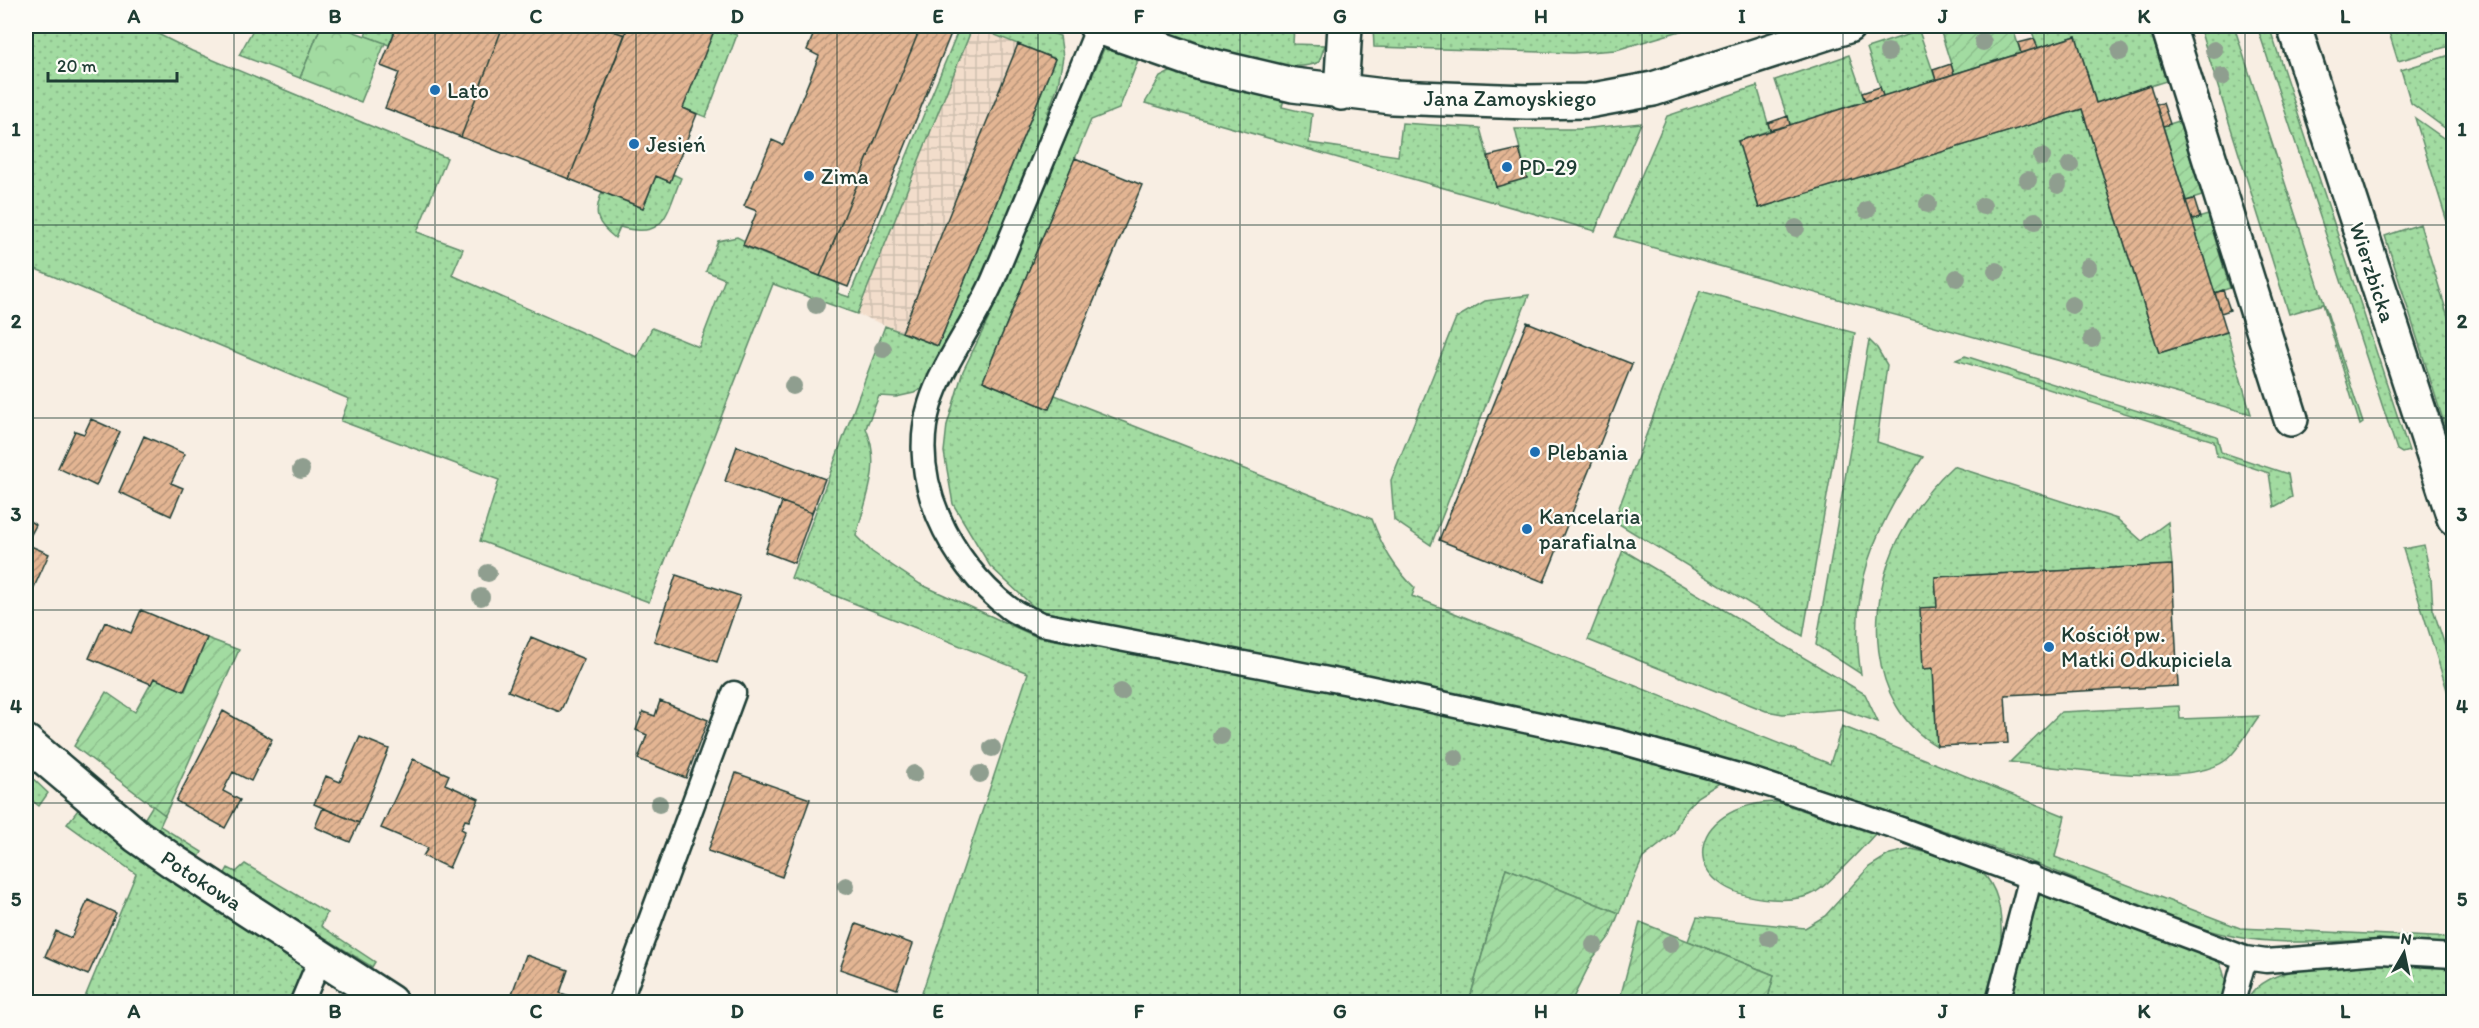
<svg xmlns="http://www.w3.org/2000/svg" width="2479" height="1028" viewBox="0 0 2479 1028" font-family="Itim,sans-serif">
	<defs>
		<pattern id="industrial-grid" width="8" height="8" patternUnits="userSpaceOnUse" patternTransform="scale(1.5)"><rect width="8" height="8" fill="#f2ddcb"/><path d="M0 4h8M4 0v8" fill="none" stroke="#cfbfaf"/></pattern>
		<pattern id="grass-dots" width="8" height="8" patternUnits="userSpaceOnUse" patternTransform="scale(1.5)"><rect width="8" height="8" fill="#a2dba1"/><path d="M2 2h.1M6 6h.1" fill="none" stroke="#8bbd8b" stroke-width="1.8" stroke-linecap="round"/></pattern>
		<pattern id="park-crowns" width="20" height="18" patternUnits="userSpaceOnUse" patternTransform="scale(1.5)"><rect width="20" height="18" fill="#a2dba1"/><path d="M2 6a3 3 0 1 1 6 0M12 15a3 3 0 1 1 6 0" fill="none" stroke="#8bbd8b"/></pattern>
		<pattern id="garden-furrows" width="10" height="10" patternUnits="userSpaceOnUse" patternTransform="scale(1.5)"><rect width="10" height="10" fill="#a2dba1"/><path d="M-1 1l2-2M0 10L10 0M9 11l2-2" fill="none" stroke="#8bbd8b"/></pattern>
		<pattern id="building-hatch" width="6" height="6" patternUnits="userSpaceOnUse" patternTransform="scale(1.5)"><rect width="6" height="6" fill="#e3b593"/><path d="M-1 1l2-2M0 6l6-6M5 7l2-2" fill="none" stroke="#b79479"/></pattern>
	</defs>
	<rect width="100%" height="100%" fill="#f8eee3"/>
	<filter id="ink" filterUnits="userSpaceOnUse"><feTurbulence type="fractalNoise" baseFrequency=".0167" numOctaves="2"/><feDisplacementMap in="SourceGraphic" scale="12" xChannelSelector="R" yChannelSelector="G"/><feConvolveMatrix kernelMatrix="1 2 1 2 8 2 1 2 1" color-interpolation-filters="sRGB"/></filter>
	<g filter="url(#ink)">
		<path fill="url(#industrial-grid)" d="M973,26L1055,59L938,346L857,314Z"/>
		<path fill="url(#grass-dots)" stroke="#608c6a" stroke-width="1.5" d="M26,26H142L192,51L447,158L417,232L463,249L452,275L637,357L652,328L699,347L725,279L706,271L718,241L737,237L745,241L743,246L840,284L837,293L849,297L960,26H973L857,314L773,284L649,602L480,541L499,480L341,421L349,399L26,265Z
			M255,26H321L300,78L239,55Z
			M369,26H397L389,45L365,36Z
			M996,26H1033L1060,36L1063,57L1058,85L1010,218L962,324L927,386L914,393L896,397L879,396L866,428C882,468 866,496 856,536L872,552L920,584L1037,637L1174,660L1537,733L1721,782L1697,797L1682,815L1673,834L1643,858L1619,913L1506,868L1469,1002H919L1028,673L791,578L885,326L938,346L1055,59L990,33Z
			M1141,26H1294L1293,44L1325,45L1319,62C1284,79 1177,40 1141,26Z
			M1373,26H1697L1616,50L1573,53L1374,47Z
			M2030,26H2149L2166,81L2096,103L2076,36L2038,48Z
			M2199,26H2234L2363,423L2360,425L2323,304L2289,314Z
			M2257,26H2269L2409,451L2402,453L2397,450Z
			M2387,26H2453V45L2398,61Z
			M715,27L737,35L706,117L683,108Z
			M1919,31L1936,80L1883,96L1867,48Z
			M1106,44L1137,55V63L1119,109L1091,120L983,381L1048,409L1055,395L1372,519C1382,547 1394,568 1415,588L1412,596L1830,764L1842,726L2065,816L2055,857L2240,928L2453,938V944C2428,943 2402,940 2377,940C2328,941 2281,946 2232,936C2162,921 2096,886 2029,861C1894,812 1759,766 1620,729L1106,628L1036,609L990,566L953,504L944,452L947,425L963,371L988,320Z
			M2453,54H2454L2453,134L2411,103L2401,70Z
			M1849,55L1865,101L1790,125L1775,80Z
			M1174,70L1284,99L1282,107L1312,114L1309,143L1398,156L1402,123L1480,128L1496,186L1527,178L1515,129H1579L1641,123L1595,231L1145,103L1160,77Z
			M1757,86L1770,130L1738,141L1759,208L2082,109L2159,353L2227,332L2251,414L1615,237L1667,116Z
			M2415,118L2453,145V227L2449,228Z
			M673,174L681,178C666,214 666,240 620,227L615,238C596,223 593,214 602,192L643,208L656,176L670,182Z
			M2420,224L2453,333L2454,437L2449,439L2385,236Z
			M1700,291L1855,333L1803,636L1614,521Z
			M1529,295L1431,545L1394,520L1391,480L1456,318L1485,301Z
			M1869,340L1877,348L1887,365L1877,442L1923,457C1875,525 1847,590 1861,674L1816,645Z
			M1965,356L2217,436L2221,452L2288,474L2292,497L2274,507L2269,473L2217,456L2214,441L1956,360Z
			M1953,466L2117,519L2142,541L2168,522L2172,565L1935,577L1937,607L1923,669L1933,668L1937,746C1866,706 1865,602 1900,536C1914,509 1931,486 1953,466Z
			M2424,545L2431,579L2433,609L2453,670V709L2403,549Z
			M1623,550L1865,694L1878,722L1840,709L1783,714L1766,711L1588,640Z
			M2179,706L2180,719L2259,716C2249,729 2239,750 2226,760C2189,789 2058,767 2010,762L2061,712Z
			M26,772L48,793L39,806L26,796Z
			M1778,802L1875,834C1860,850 1833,880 1816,892C1803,900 1785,900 1771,899C1673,893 1685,803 1778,802Z
			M153,805L165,815L160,826L202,852L198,859L143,821Z
			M81,806L306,964L290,1002H83L136,874L67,824Z
			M1912,849C1929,854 1961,858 1975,867C2015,893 2000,965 1989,1002H1767L1774,975L1688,941L1697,917L1805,928L1825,916L1869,867L1890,854Z
			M245,864L327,913L321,926L375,962L372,967L224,875L228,868L236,872Z
			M2047,894L2218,960C2226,974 2227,986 2223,1002H2010L2031,905L2038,896Z
			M2379,960L2453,966V1002H2246C2266,962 2339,965 2379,960Z"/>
		<path fill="url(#park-crowns)" stroke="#608c6a" stroke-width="1.5" d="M321,26H338L385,43L361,102L300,78Z"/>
		<path fill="url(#garden-furrows)" stroke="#608c6a" stroke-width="1.5" d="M1939,26H2012L2021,53L1954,74Z
			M2179,121L2202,196L2186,201L2163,126Z
			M2208,215L2230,288L2215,293L2192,220Z
			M207,638L239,650L165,815L74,746L106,692L135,712L154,678L185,691Z
			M1506,868L1619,913L1610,936L1593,958L1571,1002H1469Z
			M1640,922L1774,975L1767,1002H1619Z"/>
		<path fill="url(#building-hatch)" stroke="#1f3d34" stroke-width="1.5" d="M397,26H503L461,137L385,108L399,73L381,66Z
			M503,26H598L625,35L569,179L461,137Z
			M598,26H628L625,35Z
			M628,26H716L683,108L697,114L673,174L670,182L656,176L643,208L569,179Z
			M817,26H921L820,276L743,245L757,211L744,206L772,140L783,145L819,56L807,50Z
			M921,26H954L848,287L820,276Z
			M2076,36L2096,103L2150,85L2227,332L2159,353L2082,109L1759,208L1738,141Z
			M2034,39L2038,48L2021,53L2018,43Z
			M1018,44L1055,59L938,346L902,332Z
			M1951,64L1954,74L1936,80L1933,70Z
			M1880,87L1883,96L1865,101L1862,93Z
			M2163,103L2170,124L2163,126L2156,104Z
			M1788,116L1790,125L1770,130L1768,123Z
			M1519,149L1527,178L1496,187L1488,156Z
			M1075,158L1142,185L1049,409L983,381Z
			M2194,199L2200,218L2192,220L2186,201Z
			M2223,290L2230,310L2221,313L2215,293Z
			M1527,322L1632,364L1544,582L1439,540Z
			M91,419L120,432L96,486L58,468L75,431L84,434Z
			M144,436L185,454L171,483L183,488L171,516L119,492Z
			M737,446L825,479L812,513L725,481Z
			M782,502L812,513L794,563L765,552Z
			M26,519L36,525L26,544L49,554L26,605Z
			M2172,565L2178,686L2005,695L2008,743L1937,746L1933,668L1923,669L1920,608L1937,607L1935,577Z
			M676,575L740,596L717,662L654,641Z
			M141,610L207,638L184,691L154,678L151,684L89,658L105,622L131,633Z
			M531,637L584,659L560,712L508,691Z
			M660,701L708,720L686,778L638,759L647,735L636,730L643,712L655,716Z
			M223,711L272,739L251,781L233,772L223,791L240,800L225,828L176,801Z
			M360,737L389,749L359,823L314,804L326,776L340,782Z
			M413,759L449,775L445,784L479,799L469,821L465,820L461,829L465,831L449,868L423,856L428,848L381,828Z
			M736,773L810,799L782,877L708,851Z
			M323,808L359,823L350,842L315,827Z
			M88,900L116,913L88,975L45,956L56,931L71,938Z
			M856,924L913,944L897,989L840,969Z
			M526,955L568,970L560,993L577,998L575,1002H509Z"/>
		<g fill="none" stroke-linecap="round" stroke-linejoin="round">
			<g stroke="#1f3d34" stroke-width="27">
				<path id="service" d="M1098,27C1064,111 1029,194 994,278C977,319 942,364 930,404C907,478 949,562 1009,608C1018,615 1031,619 1041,624L1354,684L1618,741L1745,777L1901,829L2245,958L2266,961L2380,952L2454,956
					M302,1002L321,957
					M620,1002L734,693
					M1998,1002L2031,876
					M2233,1002L2245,958"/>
			</g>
			<g stroke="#1f3d34" stroke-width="38">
				<path id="minor" d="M1096,26L1204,64L1293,85L1392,97L1527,102L1588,101L1653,89L1848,26
					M2168,26L2291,419
					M1341,93L1345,26
					M26,742L137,836L174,862L390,1002"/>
			</g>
			<g stroke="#1f3d34" stroke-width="38">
				<path id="tertiary" d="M2294,26L2454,518"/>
			</g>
			<use href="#service" stroke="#fdfcf7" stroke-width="22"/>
			<use href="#minor" stroke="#fdfcf7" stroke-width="33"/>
			<use href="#tertiary" stroke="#fdfcf7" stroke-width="33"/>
		</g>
		<g fill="#8f9e8f">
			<circle cx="1983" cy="42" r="9"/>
			<circle cx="2214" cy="50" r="9"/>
			<circle cx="1888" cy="52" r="9"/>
			<circle cx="2120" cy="52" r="9"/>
			<circle cx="2222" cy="77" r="9"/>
			<circle cx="2042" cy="157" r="9"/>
			<circle cx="2070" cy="165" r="9"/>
			<circle cx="2028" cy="180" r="9"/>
			<circle cx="2058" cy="185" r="9"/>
			<circle cx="1928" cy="204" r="9"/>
			<circle cx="1983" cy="206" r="9"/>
			<circle cx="1867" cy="210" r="9"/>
			<circle cx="2035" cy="221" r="9"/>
			<circle cx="1796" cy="228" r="9"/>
			<circle cx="2088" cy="267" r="9"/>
			<circle cx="1996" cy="271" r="9"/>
			<circle cx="1957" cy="278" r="9"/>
			<circle cx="816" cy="305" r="9"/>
			<circle cx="2072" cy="305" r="9"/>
			<circle cx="2092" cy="339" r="9"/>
			<circle cx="883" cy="349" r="9"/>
			<circle cx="793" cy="386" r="9"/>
			<circle cx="301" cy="470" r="9"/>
			<circle cx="488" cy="573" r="9"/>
			<circle cx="481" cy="597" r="9"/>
			<circle cx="1121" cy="692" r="9"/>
			<circle cx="1221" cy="736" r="9"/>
			<circle cx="992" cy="748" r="9"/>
			<circle cx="1455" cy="758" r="9"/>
			<circle cx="914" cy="774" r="9"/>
			<circle cx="980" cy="774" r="9"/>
			<circle cx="659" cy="804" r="9"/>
			<circle cx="846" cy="886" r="9"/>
			<circle cx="1769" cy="938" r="9"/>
			<circle cx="1670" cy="944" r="9"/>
			<circle cx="1594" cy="945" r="9"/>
		</g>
	</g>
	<path fill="none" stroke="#1f3d34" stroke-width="1.5" stroke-opacity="0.55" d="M234,26V1002M435,26V1002M636,26V1002M837,26V1002M1038,26V1002M1240,26V1002M1441,26V1002M1642,26V1002M1843,26V1002M2044,26V1002M2245,26V1002M26,225H2454M26,418H2454M26,610H2454M26,803H2454"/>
	<g fill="#1f6fb2" stroke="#fdfcf7" stroke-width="2">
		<circle cx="435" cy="90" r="6"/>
		<circle cx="634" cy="144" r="6"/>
		<circle cx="1507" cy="167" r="6"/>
		<circle cx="809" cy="176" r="6"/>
		<circle cx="1535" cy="452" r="6"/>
		<circle cx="1527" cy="529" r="6"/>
		<circle cx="2049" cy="647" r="6"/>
	</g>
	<g text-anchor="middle" stroke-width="4.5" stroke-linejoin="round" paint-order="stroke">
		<g font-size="22" fill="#1f3d34" stroke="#fdfcf7" text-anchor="start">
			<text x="447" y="98">Lato</text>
			<text x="646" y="152">Jesień</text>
			<text x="1519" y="175">PD-29</text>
			<text x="821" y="184">Zima</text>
			<text x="1547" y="460">Plebania</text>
			<text x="1539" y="524">Kancelaria<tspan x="1539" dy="25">parafialna</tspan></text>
			<text x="2061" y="642">Kościół pw.<tspan x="2061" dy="25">Matki Odkupiciela</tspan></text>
		</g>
		<g font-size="22" fill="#1f3d34" stroke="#fdfcf7">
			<text x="1510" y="106">Jana Zamoyskiego</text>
			<text transform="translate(2373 272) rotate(72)" y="8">Wierzbicka</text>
			<text transform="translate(202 880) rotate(33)" y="8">Potokowa</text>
		</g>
	</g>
	<rect width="2479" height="1028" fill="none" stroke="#fdfcf7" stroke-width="66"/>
	<g transform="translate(2404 953) rotate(9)" stroke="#fdfcf7" stroke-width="4.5" paint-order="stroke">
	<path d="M0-4.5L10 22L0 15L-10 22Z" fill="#1f3d34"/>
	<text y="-9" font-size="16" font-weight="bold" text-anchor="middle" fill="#1f3d34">N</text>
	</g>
	<path d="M48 72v9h129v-9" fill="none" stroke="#1f3d34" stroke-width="3"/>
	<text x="57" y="72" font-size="18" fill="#1f3d34" stroke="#fdfcf7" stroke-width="4.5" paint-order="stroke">20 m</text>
	<rect x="33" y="33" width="2413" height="962" fill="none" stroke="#1f3d34" stroke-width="2"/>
	<g font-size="20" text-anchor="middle" font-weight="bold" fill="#1f3d34">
		<text x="134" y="23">A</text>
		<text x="335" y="23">B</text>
		<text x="536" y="23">C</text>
		<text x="737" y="23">D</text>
		<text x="938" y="23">E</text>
		<text x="1139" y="23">F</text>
		<text x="1340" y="23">G</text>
		<text x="1541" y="23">H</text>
		<text x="1742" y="23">I</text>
		<text x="1943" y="23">J</text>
		<text x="2144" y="23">K</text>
		<text x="2345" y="23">L</text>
		<text x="16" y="136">1</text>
		<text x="2462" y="136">1</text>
		<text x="16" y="328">2</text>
		<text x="2462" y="328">2</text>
		<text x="16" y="521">3</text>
		<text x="2462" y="521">3</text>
		<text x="16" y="713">4</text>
		<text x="2462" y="713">4</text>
		<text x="16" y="906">5</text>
		<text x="2462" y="906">5</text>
		<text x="134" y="1018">A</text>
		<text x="335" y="1018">B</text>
		<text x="536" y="1018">C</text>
		<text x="737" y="1018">D</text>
		<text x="938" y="1018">E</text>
		<text x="1139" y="1018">F</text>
		<text x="1340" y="1018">G</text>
		<text x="1541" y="1018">H</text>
		<text x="1742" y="1018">I</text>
		<text x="1943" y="1018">J</text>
		<text x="2144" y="1018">K</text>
		<text x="2345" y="1018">L</text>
	</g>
</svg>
